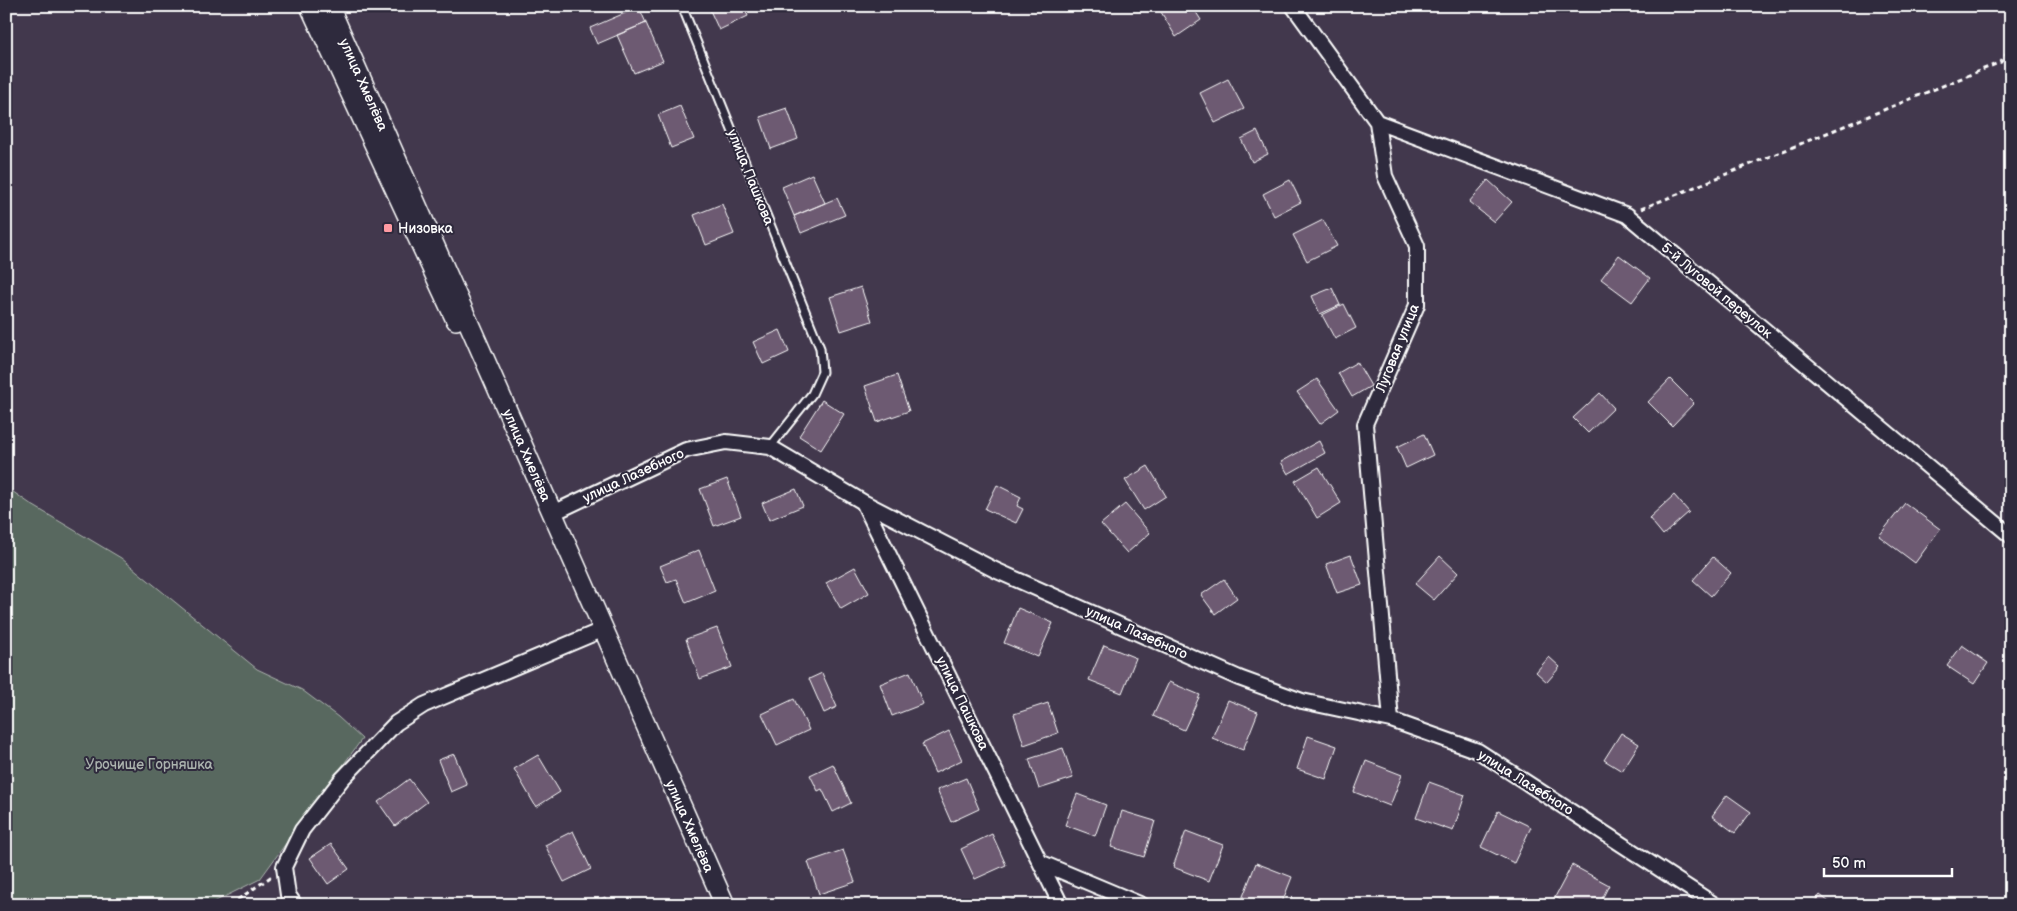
<svg xmlns="http://www.w3.org/2000/svg" width="2017" height="911" viewBox="0 0 2017 911" font-family="'Balsamiq Sans',sans-serif">
	<rect width="100%" height="100%" fill="#42384d"/>
	<filter id="ink" filterUnits="userSpaceOnUse"><feTurbulence type="fractalNoise" baseFrequency=".02" numOctaves="2"/><feDisplacementMap in="SourceGraphic" scale="10" xChannelSelector="R" yChannelSelector="G"/><feConvolveMatrix kernelMatrix="1 2 1 2 8 2 1 2 1" color-interpolation-filters="sRGB"/></filter>
	<g filter="url(#ink)">
		<path fill="#59685f" stroke="#acb4af" d="M6,487L32,505L121,558L257,669L302,690L338,717L362,739L260,879L208,905H6Z"/>
		<path fill="#6d5a72" stroke="#fff" d="M708,6H744L748,16L719,30Z
			M1170,6H1192L1201,20L1176,37L1161,12Z
			M639,7L646,23L597,44L590,28Z
			M646,23L663,61L634,73L617,35Z
			M1228,79L1244,109L1215,123L1200,93Z
			M680,106L694,139L671,148L658,115Z
			M787,108L798,139L771,149L760,117Z
			M1257,131L1268,154L1252,162L1241,139Z
			M812,174L825,203L794,216L782,187Z
			M1290,180L1301,202L1274,216L1263,194Z
			M1488,180L1512,202L1494,222L1469,202Z
			M837,198L845,215L801,233L794,216Z
			M722,204L734,234L706,245L694,215Z
			M1323,220L1337,246L1307,261L1293,235Z
			M1619,255L1650,278L1632,302L1601,279Z
			M861,287L872,321L841,331L830,297Z
			M1332,288L1340,305L1320,314L1312,296Z
			M1344,304L1356,328L1335,339L1322,315Z
			M780,330L789,352L763,364L753,342Z
			M1357,362L1371,386L1352,397L1338,373Z
			M897,375L909,411L877,422L865,386Z
			M1317,379L1339,410L1320,424L1297,392Z
			M1670,379L1694,403L1672,426L1648,402Z
			M1600,393L1614,408L1588,433L1573,418Z
			M822,400L844,414L821,450L799,436Z
			M1424,434L1433,455L1406,468L1397,447Z
			M1319,441L1325,453L1288,474L1281,462Z
			M1148,466L1166,496L1144,510L1125,480Z
			M1319,467L1341,503L1317,518L1295,481Z
			M727,479L741,516L714,526L700,489Z
			M997,485L1021,497L1017,506L1023,509L1016,523L985,509Z
			M796,489L803,506L769,520L762,503Z
			M1674,495L1689,512L1663,535L1649,518Z
			M1905,503L1940,529L1915,563L1879,536Z
			M1125,504L1150,533L1127,553L1101,524Z
			M699,550L715,591L686,603L676,579L667,582L660,566Z
			M1351,555L1362,585L1337,593L1326,564Z
			M1440,556L1458,573L1434,600L1415,584Z
			M1713,557L1731,573L1711,596L1693,580Z
			M855,567L869,593L841,609L826,583Z
			M1224,579L1237,598L1215,614L1201,595Z
			M1018,608L1053,623L1038,657L1004,643Z
			M717,628L732,667L700,679L686,639Z
			M1104,645L1136,658L1122,693L1089,680Z
			M1962,645L1988,663L1974,684L1947,666Z
			M1549,657L1560,667L1547,682L1536,672Z
			M910,672L923,704L892,716L880,684Z
			M822,673L837,707L824,713L809,679Z
			M1169,682L1200,695L1184,730L1153,716Z
			M794,699L809,730L777,745L762,714Z
			M1228,700L1258,712L1243,750L1212,738Z
			M1048,703L1058,733L1024,745L1014,714Z
			M949,731L962,760L935,773L922,744Z
			M1621,733L1639,744L1622,771L1604,760Z
			M1308,736L1337,746L1326,779L1297,769Z
			M1063,748L1073,778L1039,789L1029,759Z
			M454,754L467,785L451,792L438,760Z
			M538,755L560,792L536,807L514,769Z
			M1366,761L1402,775L1390,806L1354,792Z
			M833,764L851,803L833,812L822,789L818,791L810,775Z
			M966,778L979,809L951,822L937,790Z
			M409,779L427,802L395,826L378,802Z
			M1429,782L1465,795L1453,831L1416,818Z
			M1077,794L1106,805L1095,836L1065,825Z
			M1727,795L1751,812L1735,833L1712,816Z
			M1122,811L1155,821L1144,857L1111,847Z
			M1498,811L1531,827L1514,863L1481,847Z
			M573,831L591,869L564,882L545,845Z
			M1186,831L1223,845L1209,881L1173,867Z
			M992,834L1006,865L975,879L961,849Z
			M331,844L349,869L328,884L310,858Z
			M843,850L855,882L819,894L808,862Z
			M1256,863L1292,877L1281,905H1256L1242,899Z
			M1572,865L1609,885L1599,905H1570L1555,897Z
			M1820,895L1833,905H1812Z
			M605,897L609,905H589Z
			M847,898L849,905H832Z
			M1013,899L1016,905H1001Z"/>
		<g fill="none" stroke-linecap="round" stroke-linejoin="round">
			<g stroke="#fff" stroke-width="11">
				<path id="lane" d="M682,6L820,348L822,372L812,394L770,447"/>
			</g>
			<g stroke="#fff" stroke-width="18">
				<path id="street" d="M1293,6L1377,122L1385,176L1417,246V305L1365,424L1391,720
					M1377,122L1627,215L2011,536
					M863,502L1061,905
					M551,514L686,450L726,442L770,447L863,502L995,570L1239,678L1302,701L1391,720L1478,751L1715,905
					M1042,863L1142,905
					M295,905L288,895L284,867L302,830L342,779L396,723L424,705L602,630"/>
			</g>
			<g stroke="#fff" stroke-width="22">
				<g id="secondary">
					<path d="M310,6L456,320"/>
					<path id="s1" d="M329,6C463,305 592,606 725,905"/>
				</g>
			</g>
			<path stroke="#fff" stroke-width="3" stroke-dasharray="5 4" stroke-linecap="butt" d="M1641,209L2001,62L2011,47
				M230,905L272,876"/>
			<use href="#lane" stroke="#2f2a3d" stroke-width="7"/>
			<use href="#street" stroke="#2f2a3d" stroke-width="14"/>
			<use href="#secondary" stroke="#2f2a3d" stroke-width="19"/>
		</g>
	</g>
	<rect fill="#ff9aa2" stroke="#2f2a3d" stroke-width="2" x="383" y="223" width="10" height="10" rx="2.5"/>
	<g text-anchor="middle" stroke-width="4" stroke-linejoin="round" paint-order="stroke">
		<g font-size="14" fill="#fff" stroke="#2f2a3d">
			<text dy="5" stroke="none"><textPath href="#s1" startOffset="86">улица Хмелёва</textPath></text>
			<text transform="translate(751 177) rotate(68)" y="5">улица Пашкова</text>
			<text transform="translate(1717 290) rotate(40)" y="5">5-й Луговой переулок</text>
			<text transform="translate(1397 348) rotate(-68)" y="5">Луговая улица</text>
			<text dy="5" stroke="none"><textPath href="#s1" startOffset="491">улица Хмелёва</textPath></text>
			<text transform="translate(633 475) rotate(-25)" y="5">улица Лазебного</text>
			<text transform="translate(1137 632) rotate(24)" y="5">улица Лазебного</text>
			<text transform="translate(963 703) rotate(64)" y="5">улица Пашкова</text>
			<text transform="translate(1526 782) rotate(32)" y="5">улица Лазебного</text>
			<text dy="5" stroke="none"><textPath href="#s1" startOffset="896">улица Хмелёва</textPath></text>
		</g>
		<g font-size="14" fill="#fff" stroke="#2f2a3d" text-anchor="start">
			<text x="398" y="233">Низовка</text>
		</g>
		<g font-size="14" fill="#acb4af" stroke="#2f2a3d">
			<text x="149" y="769">Урочище Горняшка</text>
		</g>
	</g>
	<rect width="2017" height="911" fill="none" stroke="#2f2a3d" stroke-width="25"/>
	<rect x="12" y="12" width="1992" height="886" fill="none" stroke="#fff" stroke-width="2" filter="url(#ink)"/>
	<path d="M1824 868v8h128v-8" fill="none" stroke="#ffffff" stroke-width="2.5"/>
	<text x="1832" y="868" font-size="15" fill="#ffffff" stroke="#2f2a3d" stroke-width="4" paint-order="stroke">50 m</text>
</svg>
